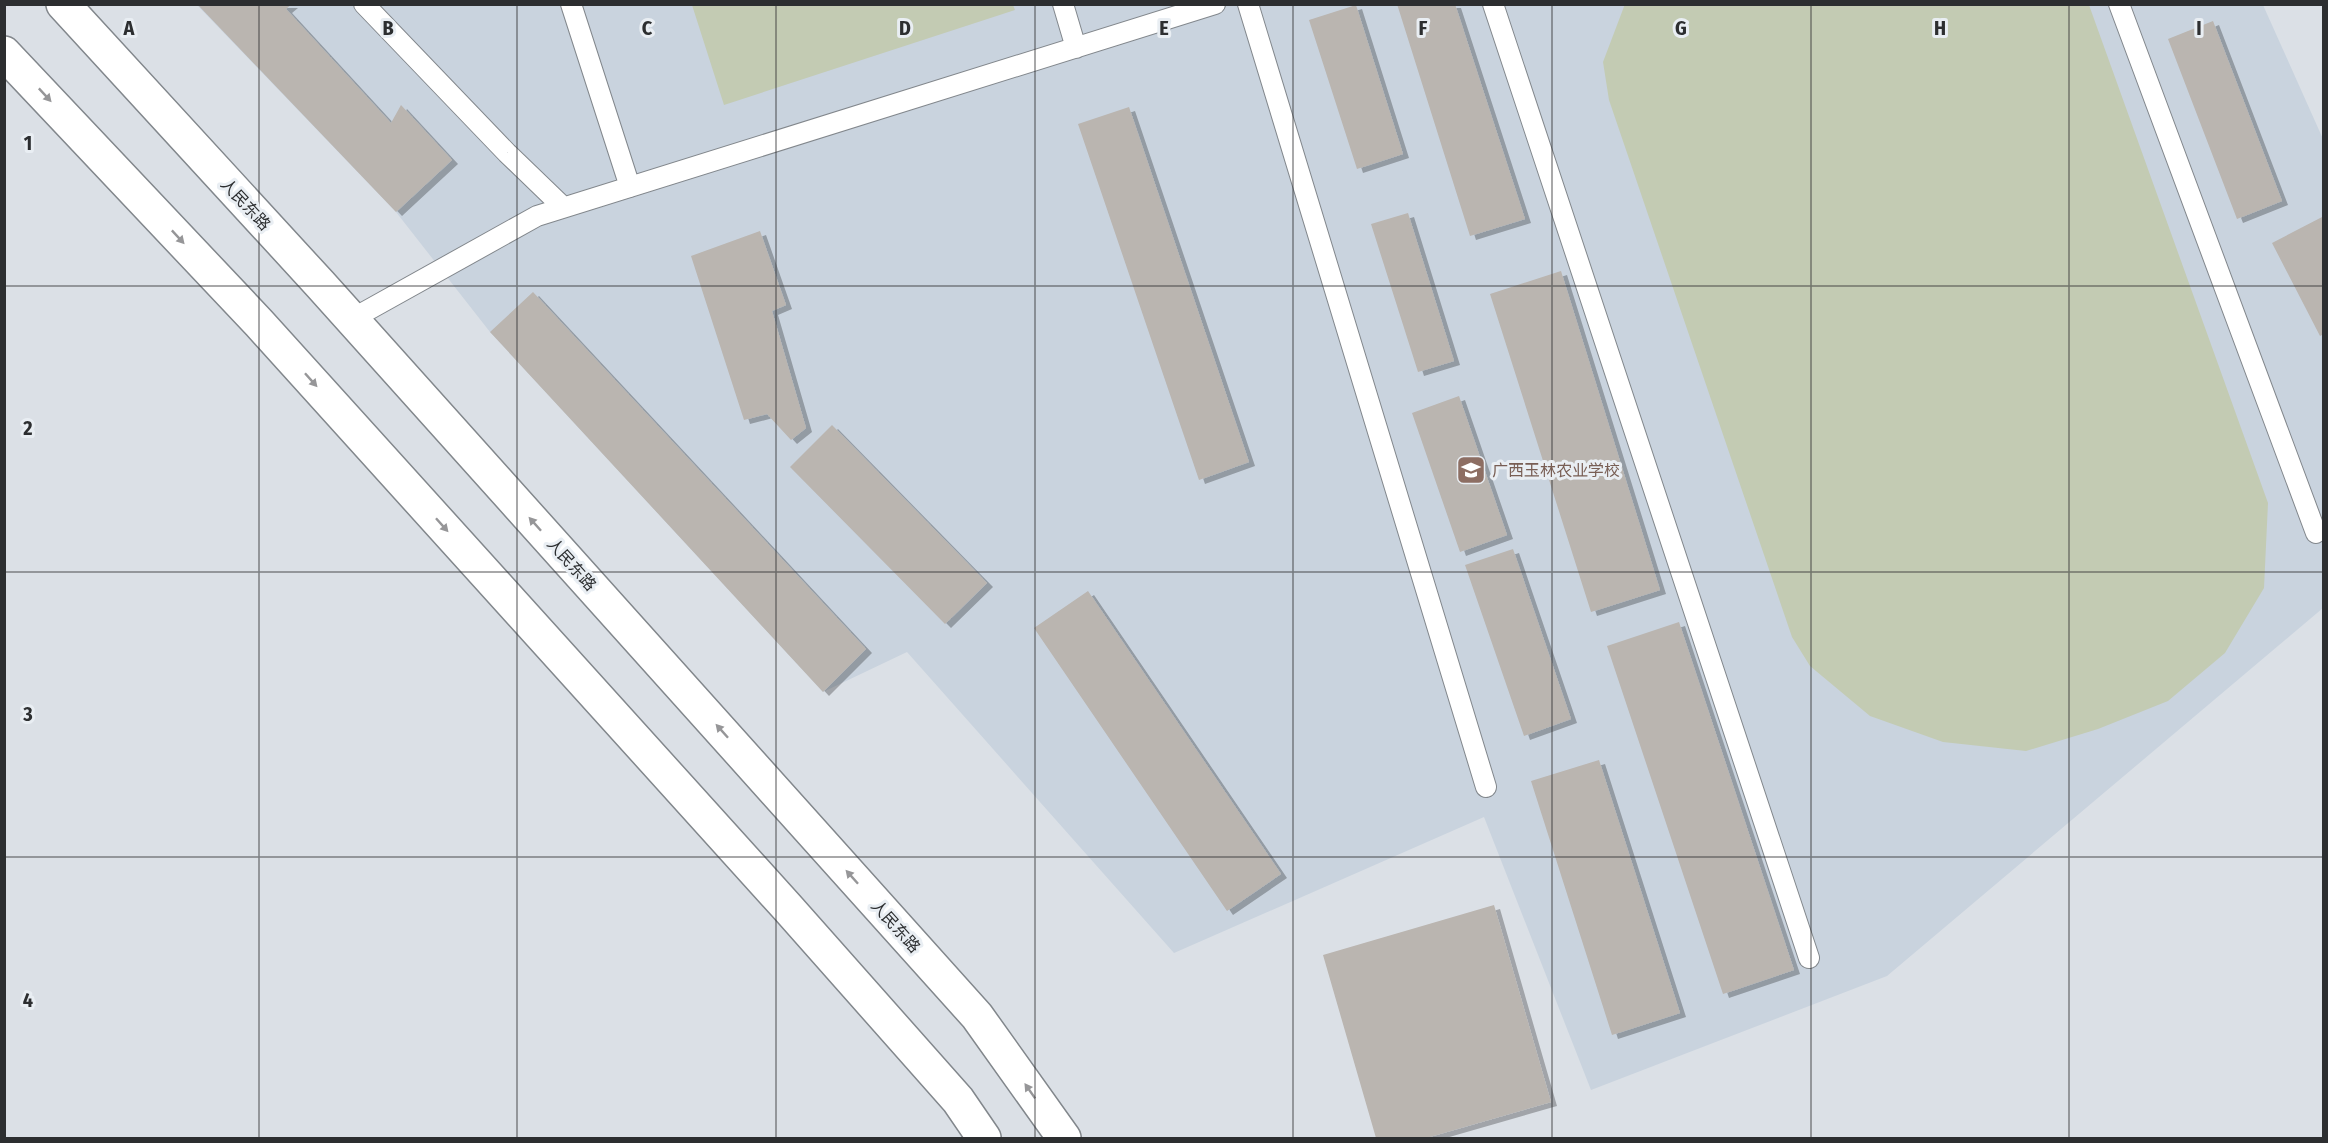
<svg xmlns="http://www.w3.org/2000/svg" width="2328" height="1143" viewBox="0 0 2328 1143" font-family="'Fira Sans Condensed','Noto Sans SC',sans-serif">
	<defs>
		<filter id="shadow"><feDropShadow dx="6" dy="4" stdDeviation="0" flood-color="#0004"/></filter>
	</defs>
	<rect width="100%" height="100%" fill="#dbe0e6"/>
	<path fill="#c9d3de" d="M197,5H2263L2323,139V608L1887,976L1591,1090L1484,817L1174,953L907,652L823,692L490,332L396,212Z"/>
	<path fill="#c3cbb3" d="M1625,4L2089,5L2268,503L2264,588L2225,653L2168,701L2098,729L2026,751L1943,742L1870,716L1810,666L1792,637L1609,100L1603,62Z
		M1013,5L1015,10L724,105L692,5Z"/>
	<path fill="#bab5b0" filter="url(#shadow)" d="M197,4H292L286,9L391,123L401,105L452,160L396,212Z
		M1397,4H1455L1525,219L1470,236Z
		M1356,5L1403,154L1357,169L1309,20Z
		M2213,21L2282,201L2237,219L2168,39Z
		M1129,107L1249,462L1199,480L1078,124Z
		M1408,213L1454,361L1418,372L1371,224Z
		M2324,216V334L2320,336L2272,243Z
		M760,231L786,305L772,311L806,428L791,440L767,414L744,420L691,256Z
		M1561,271L1660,590L1591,612L1490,294Z
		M533,292L866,649L823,692L490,332Z
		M1459,396L1507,535L1460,552L1412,413Z
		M832,425L987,583L945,624L790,467Z
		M1513,549L1571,719L1524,736L1465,565Z
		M1088,591L1281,874L1227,911L1034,628Z
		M1679,622L1794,970L1723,994L1607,646Z
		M1599,760L1680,1013L1612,1035L1531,781Z
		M1494,905L1551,1102L1426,1138H1376L1323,955Z"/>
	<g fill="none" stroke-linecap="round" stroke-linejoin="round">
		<g stroke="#82878c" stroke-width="22">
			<path id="lane" d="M364,4L507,153L563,207
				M571,4L630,187
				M1063,4L1076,48
				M1248,4L1486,787
				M1493,4L1809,958
				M2119,4L2316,533
				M352,319L537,216L1215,4"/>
		</g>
		<g stroke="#82878c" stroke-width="36">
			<path id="primary" d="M63,4L320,284L977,1016L1064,1138
				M4,53L259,323L787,907L958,1100L984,1138"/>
		</g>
		<use href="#lane" stroke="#fff" stroke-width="20"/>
		<use href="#primary" stroke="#fff" stroke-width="33"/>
	</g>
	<defs><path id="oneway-solid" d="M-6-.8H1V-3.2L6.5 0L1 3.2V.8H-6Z" transform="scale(1.5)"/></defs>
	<g fill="#969698">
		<use href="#oneway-solid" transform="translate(45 95) rotate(47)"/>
		<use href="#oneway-solid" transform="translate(178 237) rotate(47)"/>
		<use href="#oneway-solid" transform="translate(311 380) rotate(48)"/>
		<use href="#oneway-solid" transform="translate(535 524) rotate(-132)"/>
		<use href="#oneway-solid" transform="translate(442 525) rotate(48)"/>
		<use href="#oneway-solid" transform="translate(722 731) rotate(-132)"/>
		<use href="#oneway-solid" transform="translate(852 877) rotate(-132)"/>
		<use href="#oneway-solid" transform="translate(1030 1091) rotate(-125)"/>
	</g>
	<path fill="none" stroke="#2c2e30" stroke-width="1.5" stroke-opacity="0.55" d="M259,4V1138M517,4V1138M776,4V1138M1035,4V1138M1293,4V1138M1552,4V1138M1811,4V1138M2069,4V1138M4,286H2324M4,572H2324M4,857H2324"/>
	<defs>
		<g id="school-square" transform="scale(1.5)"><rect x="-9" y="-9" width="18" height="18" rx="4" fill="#8d6e63" stroke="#e9eef3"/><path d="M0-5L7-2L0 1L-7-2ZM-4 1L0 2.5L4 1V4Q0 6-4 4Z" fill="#fff"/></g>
	</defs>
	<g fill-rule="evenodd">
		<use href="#school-square" x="1471" y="470"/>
	</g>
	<g text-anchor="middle" stroke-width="6" stroke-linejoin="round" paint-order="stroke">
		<g font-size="16" fill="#2c2e30" stroke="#e9eef3">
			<text transform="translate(246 204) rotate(47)" y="6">人民东路</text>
			<text transform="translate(572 564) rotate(48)" y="6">人民东路</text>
			<text transform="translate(896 926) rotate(48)" y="6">人民东路</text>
		</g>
		<g font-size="16" fill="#785e54" stroke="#e9eef3" text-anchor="start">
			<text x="1492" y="476">广西玉林农业学校</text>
		</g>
	</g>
	<g font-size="20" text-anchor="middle" font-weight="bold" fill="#2c2e30" stroke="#e9eef3" stroke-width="6" stroke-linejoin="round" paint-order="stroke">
		<text x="129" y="35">A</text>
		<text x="388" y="35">B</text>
		<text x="647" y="35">C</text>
		<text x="905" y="35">D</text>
		<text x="1164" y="35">E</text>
		<text x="1423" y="35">F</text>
		<text x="1681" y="35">G</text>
		<text x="1940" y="35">H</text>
		<text x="2199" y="35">I</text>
		<text x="28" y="150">1</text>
		<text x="28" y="435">2</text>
		<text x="28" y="721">3</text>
		<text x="28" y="1007">4</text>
	</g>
	<rect width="2328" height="1143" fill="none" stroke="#2c2e30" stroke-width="12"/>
</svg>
